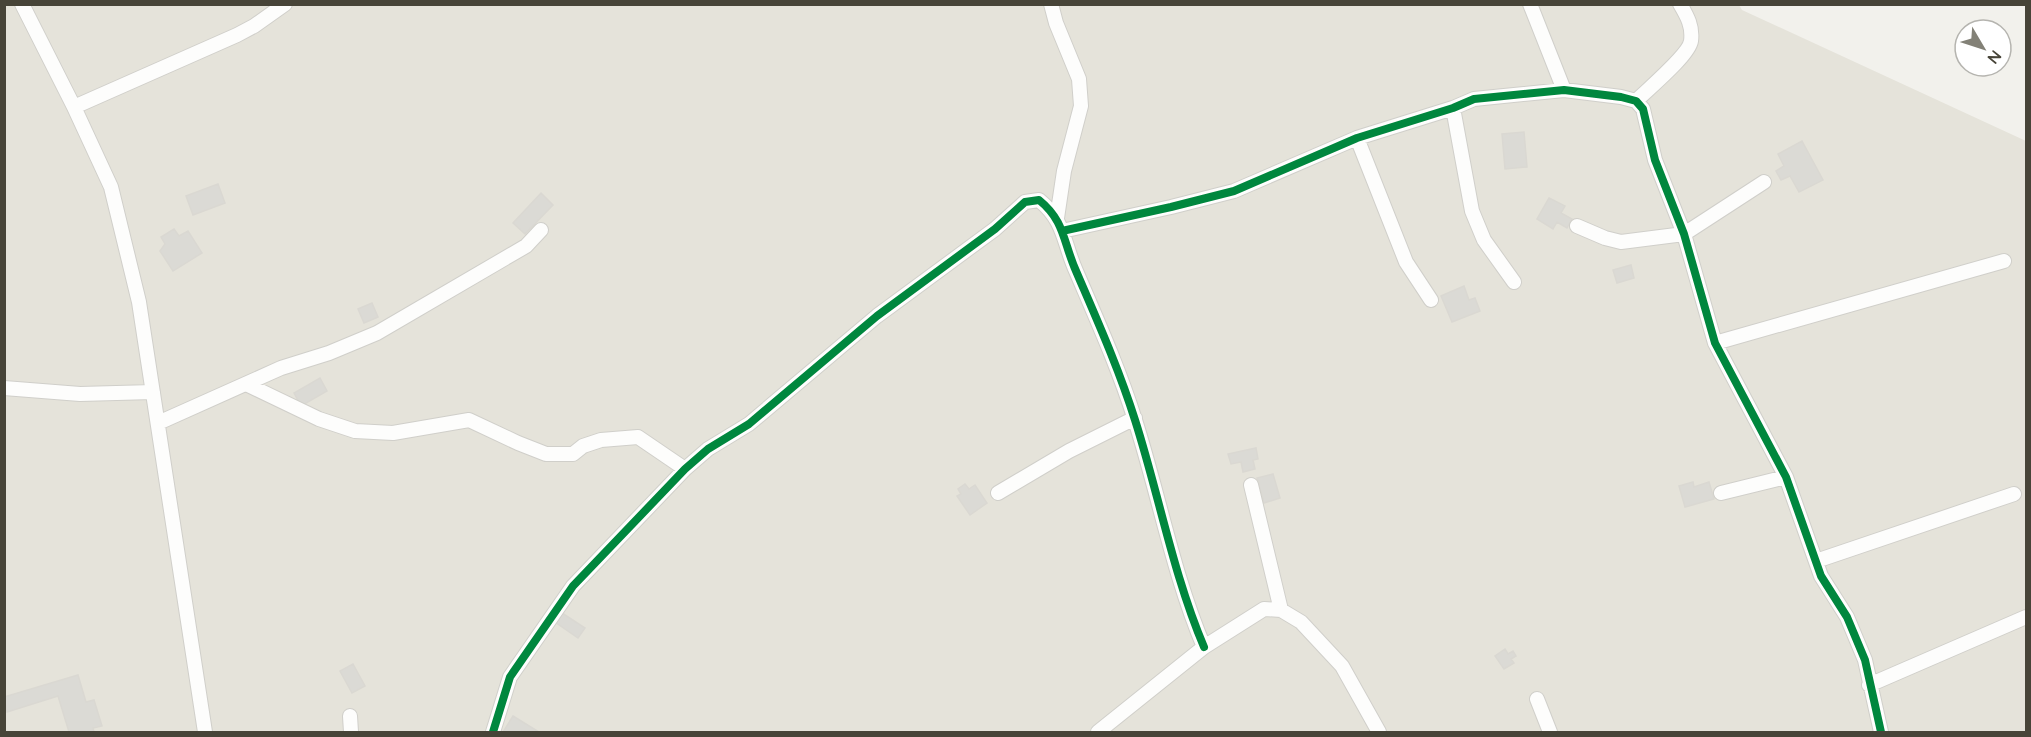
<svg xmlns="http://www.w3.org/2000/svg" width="2031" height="737" viewBox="0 0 2031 737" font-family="Quicksand,sans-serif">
	<rect width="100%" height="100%" fill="#f2f1ec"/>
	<path fill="#e5e3da" d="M4,5H1739L1742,10L2026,141V732H5Z"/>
	<path fill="#dbdad5" stroke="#dad8d2" stroke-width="1.5" d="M1524,132L1527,167L1505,169L1502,134Z
		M1802,141L1823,180L1799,192L1790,176L1781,180L1776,171L1784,166L1778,154Z
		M218,184L225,203L193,215L186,196Z
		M541,193L553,205L525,234L513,223Z
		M1549,198L1565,206L1561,213L1572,219L1567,228L1557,222L1553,229L1537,219Z
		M174,229L179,236L188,231L202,253L173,271L160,251L165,244L161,237Z
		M1631,265L1634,278L1617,283L1613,270Z
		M1464,286L1469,300L1475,298L1480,311L1452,322L1441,296Z
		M372,303L378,317L364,323L358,309Z
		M320,378L327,391L301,406L294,393Z
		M1256,448L1258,459L1253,460L1255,469L1243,472L1241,462L1231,464L1228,454Z
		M1273,474L1280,498L1264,503L1257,478Z
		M1693,482L1694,487L1709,482L1714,499L1685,507L1679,486Z
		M965,484L969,489L975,485L987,503L970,515L957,496L961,494L958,489Z
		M562,613L585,628L578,638L555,622Z
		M1505,649L1508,654L1513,651L1516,656L1511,659L1514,663L1504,669L1495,656Z
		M353,664L365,686L352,693L340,671Z
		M78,675L86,702L94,700L102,726L93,728L94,732H69L58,696L7,712L4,697Z
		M513,716L539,732H503Z"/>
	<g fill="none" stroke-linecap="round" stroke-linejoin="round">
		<g stroke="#d0cfca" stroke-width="16">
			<path id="street" d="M22,4L74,107L111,187L139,302L205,732
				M1051,4L1056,23L1079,79L1081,106L1064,171L1057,218
				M1530,4L1564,90
				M1636,101C1648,89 1689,55 1691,41C1693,26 1687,16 1680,4
				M74,107L237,35L254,26L285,4
				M1453,108L1472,211L1484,240L1514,282
				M1357,138L1406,262L1431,300
				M1577,226L1605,238L1621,242L1684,234L1764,182
				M1062,231L1171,207L1234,191L1357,138L1453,108L1474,99L1564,90L1621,97L1636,101L1643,109L1655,160L1684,234L1715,343L1786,477L1821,576L1847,617L1865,660L1881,732
				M1715,343L2004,261
				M246,384L319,419L355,431L393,433L469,420L518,443L546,454H573L583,446L601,440L638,437L685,469
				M4,388L80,394L153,392
				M158,423L281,368L329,353L377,333L526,246L541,230
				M1251,485L1281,610
				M998,493L1069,451L1135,418
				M1721,493L1786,477
				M1816,561L2014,494
				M1869,685L2026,617
				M1537,699L1550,732
				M350,716L351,732
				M493,732L510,677L573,586L685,469L708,449L749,424L877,316L995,229L1025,202L1039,200C1065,221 1063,242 1076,271C1097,320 1119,369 1135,420C1159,495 1173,574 1204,647
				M1098,732L1204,647L1264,609L1281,610L1301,622L1342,666L1379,732"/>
		</g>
		<use href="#street" stroke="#fdfdfc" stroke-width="14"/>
		<g stroke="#fff" stroke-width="11">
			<path id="cycleway" d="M1062,231L1171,207L1234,191L1357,138L1453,108L1474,99L1564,90L1621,97L1636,101L1643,109L1655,160L1684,234L1715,343L1786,477L1821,576L1847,617L1865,660L1881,732
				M493,732L510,677L573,586L685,469L708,449L749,424L877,316L995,229L1025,202L1039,200C1065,221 1063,242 1076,271C1097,320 1119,369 1135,420C1159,495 1173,574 1204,647"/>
		</g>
		<use href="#cycleway" stroke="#00873e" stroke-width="8"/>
	</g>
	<rect width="2031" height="737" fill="none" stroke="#474438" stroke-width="12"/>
	<g transform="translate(1983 48) rotate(129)"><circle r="28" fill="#ffffff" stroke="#b5b4af" stroke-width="1.5"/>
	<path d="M0-4.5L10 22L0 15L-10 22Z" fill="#838177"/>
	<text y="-9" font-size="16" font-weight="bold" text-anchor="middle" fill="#474438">N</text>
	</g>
</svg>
